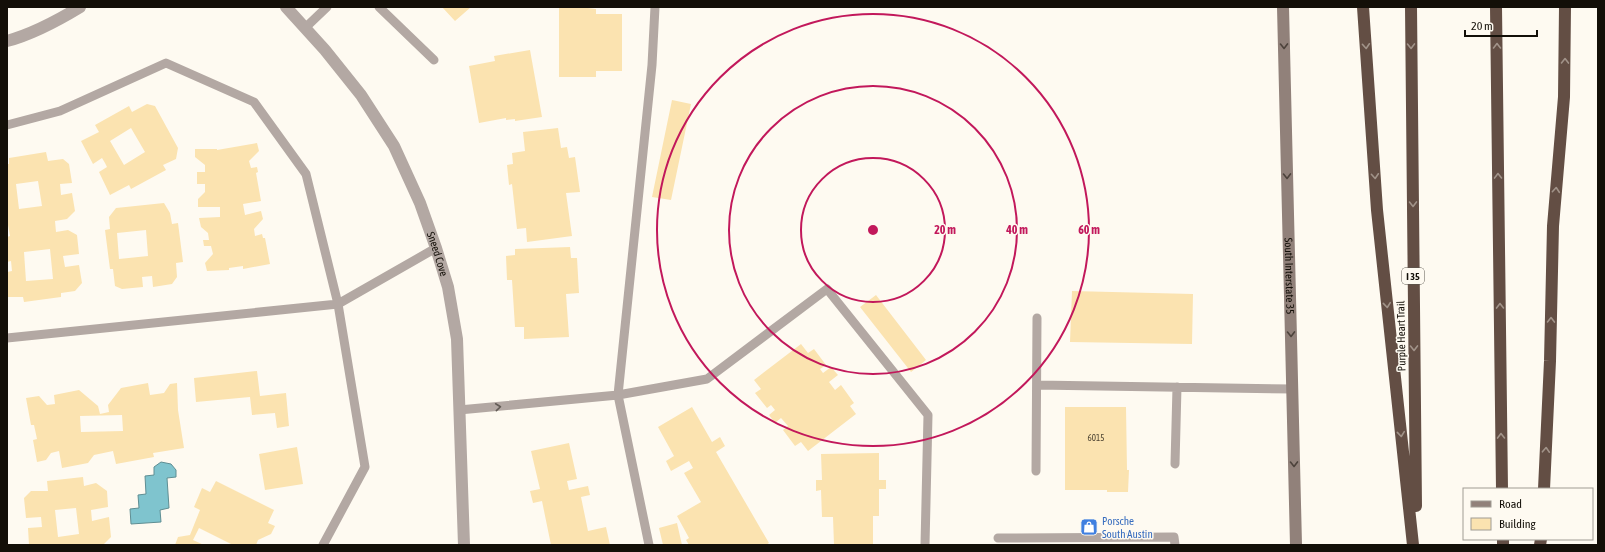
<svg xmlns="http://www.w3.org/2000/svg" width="1605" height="552" viewBox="0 0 1605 552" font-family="'Asap Condensed',sans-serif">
	<rect width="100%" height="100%" fill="#fefaf1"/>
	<path fill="#7fc4ce" stroke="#5f8e93" d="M161,462L171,464L176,470V477L167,478L169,508L160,510L161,522L131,524L130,509L139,508L138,495L146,494L145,476L154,475V467Z"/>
	<path fill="#fbe3b0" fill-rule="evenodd" d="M442,7H471L455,21Z
		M559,7L588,8L596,9V14H622V71H596V77H559Z
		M530,50L542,117L515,121V119L506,120V118L479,123L469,66L495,61L494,56Z
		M672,100L691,104L671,200L652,197Z
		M147,104L155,106L178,148L176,159L163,165L166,170L131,189L129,185L110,195L99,172L107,167L105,163L102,158L93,164L81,141L99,132L95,125L129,106L132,112ZM131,128L145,152L124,165L110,141Z
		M558,128L561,148L567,147L569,158L575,157L580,192L566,193L572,236L527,242L526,228L517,229L512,184L509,185L507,165L513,164L512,153L525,151L523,132Z
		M257,143L259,151L249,161L251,168L257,167L258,172L256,173L261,201L243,204L245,215L261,211L263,219L254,229L255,236L262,234L263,238H265L270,264L243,269V266L229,268V270L207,271L205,263L213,254L211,246H204L203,240H209L208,233L201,227L199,218L220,217V207H198V199L205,192V184H197V172H205V165L195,157V149H217V150Z
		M46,152L48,161L63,159L69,164L72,183L60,184L61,195L72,193L75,211L67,219L55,221L56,232L68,230L77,235L79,254L63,256L65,267L79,265L82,283L75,291L61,293V297L24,302L23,297H7V272L12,271L11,261L7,262V237L10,236L8,225L7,226V164H9V158ZM38,181L42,206L19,209L16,184ZM50,249L53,279L26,281L24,252Z
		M164,203L170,213L172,224L178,223L183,262L176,263L177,277L172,284L153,287L152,276L142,277L143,287L122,289L115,286L113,269H110L105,230L110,229L109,217L116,208ZM146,230L148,256L119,259L117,233Z
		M570,247L571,258H577L579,293L566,294L569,337L524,339V327H515L512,280H507L506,256L515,255V249Z
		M1072,291L1193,294L1192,344L1070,342Z
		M876,295L926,360L911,372L860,307Z
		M801,344L808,353L814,349L826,365L820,369L823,373L831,367L838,375L829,382L835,390L841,385L854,403L850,406L856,414L808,451L801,442L795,446L783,430L788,426L781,418L775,423L769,415L775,410L771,405L767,408L755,393L761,389L754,380Z
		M257,371L260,396L286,393L289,426L277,428L275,413L252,415L250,397L196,402L194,378Z
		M148,383L150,395L164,393L170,384L177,383L178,410L184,448L153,453L154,457L116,464L113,451L94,455L88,463L62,468L59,451L51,453L46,460L37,462L33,440L37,439L34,425H31L26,398L39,396L47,405L55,404L54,395L79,390L98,406L100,414L109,412L108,405L121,388ZM122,415L123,431L81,432L80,416Z
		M692,407L712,442L720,437L725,446L716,452L769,543L766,545H689L686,540L689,538L677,516L701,502L684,473L693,468L689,461L671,471L666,461L674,456L658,427Z
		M1065,407H1126L1127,470H1129L1128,492H1107V490H1065Z
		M569,443L577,479L567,481L569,490L588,486L590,495L581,497L588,531L606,527L610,545H551L542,501L533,503L530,491L540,489L531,451Z
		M297,447L303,484L265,490L259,454Z
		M879,453V480H886V489H879V516H873V545H834L833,517H822L821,490L816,491V480H822L821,454Z
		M83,477L84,486L96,483L107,491L108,507L91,510L92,521L109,517L111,537L103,545H29L28,528L42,527L41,517L26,518L24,498L31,491H48L47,481ZM76,508L79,534L58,537L55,510Z
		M216,481L274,510L268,523L275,526L271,534L258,540L256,545L253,544L252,545H230L231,544L199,528L193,540L204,545H175L178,537L190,535L200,510L194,507L202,488L210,492Z
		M677,523L682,545H663L659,528Z"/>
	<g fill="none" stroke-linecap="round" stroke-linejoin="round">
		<path stroke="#b3a8a3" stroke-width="9" d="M379,7L434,60
			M305,28L327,7
			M7,125L60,111L166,63L254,102L306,174L338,304L365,467L323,545
			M7,338L338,304L436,248
			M1037,385L1293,389
			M459,410L618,395L707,379L827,289L928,415L925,545
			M1175,464L1177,387
			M1036,471L1037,318
			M998,538L1174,537L1175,545
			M649,545L618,395L652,65L655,7"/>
		<g stroke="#b3a8a3" stroke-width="12">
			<path id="s1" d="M286,7L325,50L361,95L394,146L420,203L436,248L448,287L457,339L464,545"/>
			<path d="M7,41C33,34 57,21 80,7"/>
		</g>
		<path stroke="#91817a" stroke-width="12" id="s2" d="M1283,7L1296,545"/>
		<path stroke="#634e44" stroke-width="12" d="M1363,7L1377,210L1413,545
			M1411,7L1416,506
			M1496,7L1502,489
			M1544,489L1550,361L1553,226L1564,97L1565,7
			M1503,539V545
			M1540,545L1541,539"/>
	</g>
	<defs><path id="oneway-chevron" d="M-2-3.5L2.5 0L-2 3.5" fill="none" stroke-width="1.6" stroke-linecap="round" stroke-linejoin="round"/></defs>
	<g stroke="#4c423b">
		<use href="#oneway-chevron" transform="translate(1284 46) rotate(89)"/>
		<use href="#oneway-chevron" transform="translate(1287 176) rotate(89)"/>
		<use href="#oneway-chevron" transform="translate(1291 334) rotate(89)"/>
		<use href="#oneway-chevron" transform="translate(1294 464) rotate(89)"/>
	</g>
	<g stroke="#a19389">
		<use href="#oneway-chevron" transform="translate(1366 46) rotate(86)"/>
		<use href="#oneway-chevron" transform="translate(1411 46) rotate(89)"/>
		<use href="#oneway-chevron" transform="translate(1497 46) rotate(-90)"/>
		<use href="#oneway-chevron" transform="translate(1565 61) rotate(-89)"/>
		<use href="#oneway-chevron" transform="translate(1375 176) rotate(86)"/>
		<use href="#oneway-chevron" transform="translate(1498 176) rotate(-91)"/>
		<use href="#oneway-chevron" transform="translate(1556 190) rotate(-85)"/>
		<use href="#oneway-chevron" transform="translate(1413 204) rotate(89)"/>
		<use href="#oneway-chevron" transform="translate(1387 305) rotate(84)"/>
		<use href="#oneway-chevron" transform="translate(1500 306) rotate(-91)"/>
		<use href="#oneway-chevron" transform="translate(1551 320) rotate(-89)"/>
		<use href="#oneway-chevron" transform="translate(1414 348) rotate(89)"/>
		<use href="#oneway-chevron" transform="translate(1401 434) rotate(84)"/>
		<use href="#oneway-chevron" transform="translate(1501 436) rotate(-91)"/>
		<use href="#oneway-chevron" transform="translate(1546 450) rotate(-87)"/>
	</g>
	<use stroke="#635c56" href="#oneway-chevron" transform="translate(498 407) rotate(-6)"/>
	<g fill="none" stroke="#c2185b" stroke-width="2">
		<circle cx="873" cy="230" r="72"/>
		<circle cx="873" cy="230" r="144"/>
		<circle cx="873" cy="230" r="216"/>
	</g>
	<defs>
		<g id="shop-square" transform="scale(0.9)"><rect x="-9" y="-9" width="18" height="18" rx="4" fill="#3f7fe0" stroke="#fefaf1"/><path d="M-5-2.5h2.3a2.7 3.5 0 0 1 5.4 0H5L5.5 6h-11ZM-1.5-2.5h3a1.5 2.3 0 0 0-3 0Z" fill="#fff"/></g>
	</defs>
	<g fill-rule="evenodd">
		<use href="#shop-square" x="1089" y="527"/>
	</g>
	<g text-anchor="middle" stroke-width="3" stroke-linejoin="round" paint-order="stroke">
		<g font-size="9" fill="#4d4432">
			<text x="1096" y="441">6015</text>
		</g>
		<rect fill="#fefaf1" stroke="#5a564e" stroke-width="1" x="1402" y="268" width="22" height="16" rx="3"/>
		<g font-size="10" font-weight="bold" fill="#130f08">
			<text x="1413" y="280">I 35</text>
		</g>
		<g font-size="11" fill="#130f08" stroke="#fefaf1">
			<text dy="4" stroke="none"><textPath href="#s1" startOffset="293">Sneed Cove</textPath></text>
			<text dy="4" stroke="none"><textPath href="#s2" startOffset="269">South Interstate 35</textPath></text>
			<text transform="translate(1401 336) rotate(-91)" y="4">Purple Heart Trail</text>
		</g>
		<g font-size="11" fill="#366cbe" stroke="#fefaf1" text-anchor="start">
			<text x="1102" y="525">Porsche<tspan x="1102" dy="13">South Austin</tspan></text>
		</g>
	</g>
	<circle cx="873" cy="230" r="6" fill="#c2185b" stroke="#fefaf1" stroke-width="2"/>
	<g font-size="12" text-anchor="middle" font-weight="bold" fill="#c2185b" stroke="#fefaf1" stroke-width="3" stroke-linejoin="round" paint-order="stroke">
		<text x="945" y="234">20 m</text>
		<text x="1017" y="234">40 m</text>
		<text x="1089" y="234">60 m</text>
	</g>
	<rect width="1605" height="552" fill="none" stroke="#130f08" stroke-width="16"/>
	<rect x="1463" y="488" width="130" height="52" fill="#fefaf1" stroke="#a09c94"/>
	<rect x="1471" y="501" width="20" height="6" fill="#91817a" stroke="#a09c94"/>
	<text x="1499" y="508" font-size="12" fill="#130f08">Road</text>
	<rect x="1471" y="518" width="20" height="12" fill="#fbe3b0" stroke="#a09c94"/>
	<text x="1499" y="528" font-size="12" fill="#130f08">Building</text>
	<path d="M1465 30v6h72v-6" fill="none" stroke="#130f08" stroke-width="2"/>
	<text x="1471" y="30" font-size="12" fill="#130f08" stroke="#fefaf1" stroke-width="3" paint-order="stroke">20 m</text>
</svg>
